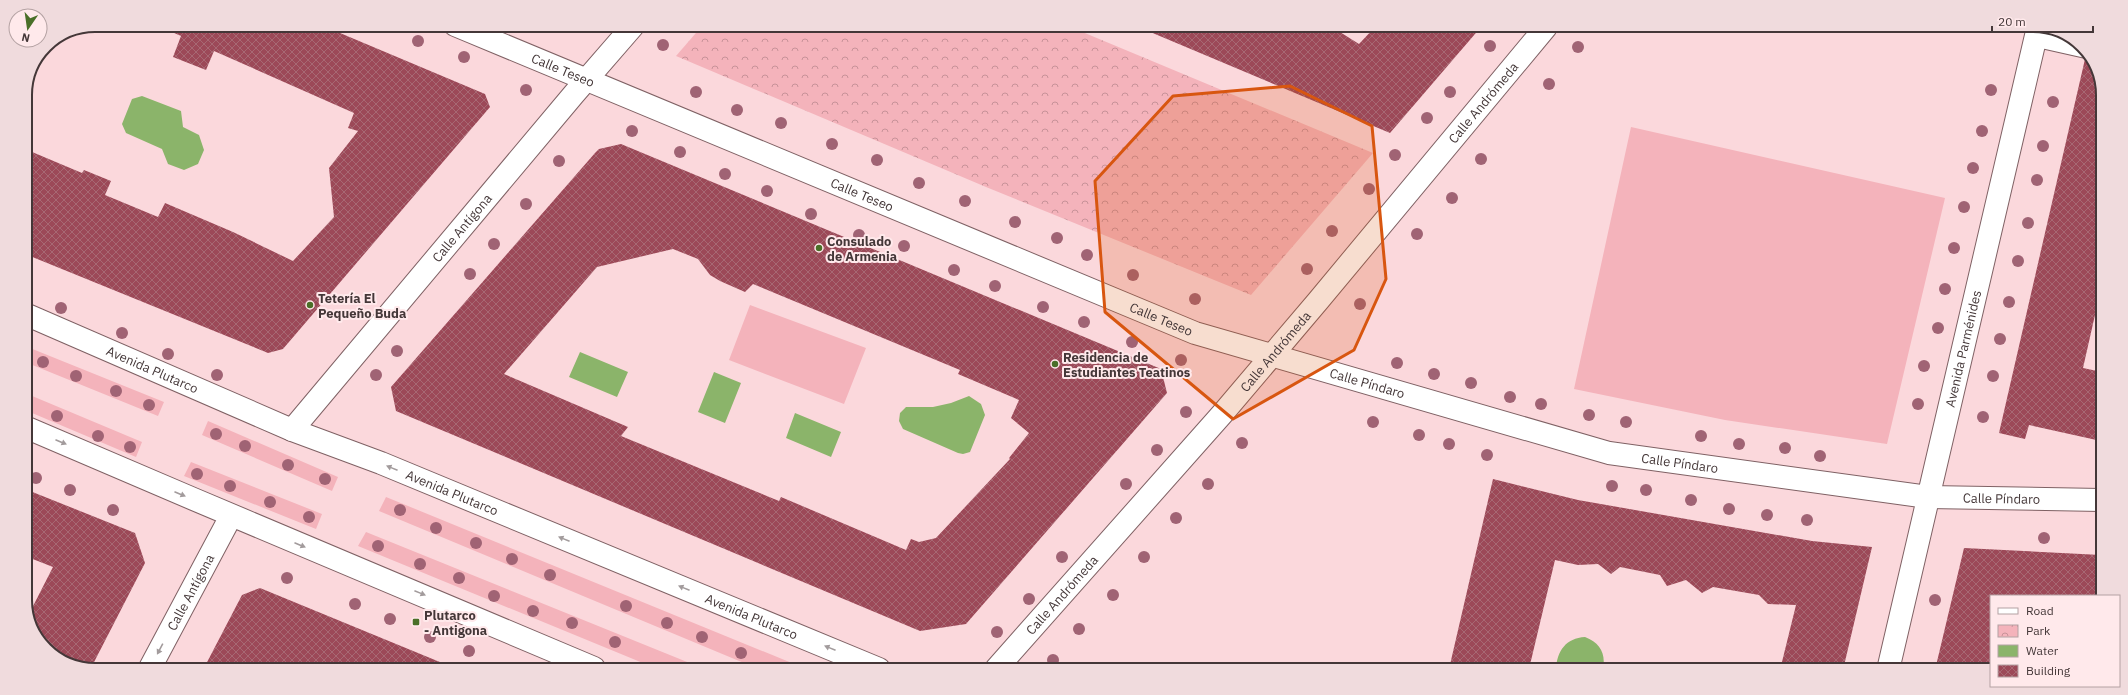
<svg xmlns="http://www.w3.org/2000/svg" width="2128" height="695" viewBox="0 0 2128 695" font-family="'IBM Plex Sans',sans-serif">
	<defs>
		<pattern id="park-crowns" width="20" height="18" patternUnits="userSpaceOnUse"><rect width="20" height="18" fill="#f4b3bb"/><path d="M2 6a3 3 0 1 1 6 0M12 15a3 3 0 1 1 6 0" fill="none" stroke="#c79299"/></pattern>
		<pattern id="building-cross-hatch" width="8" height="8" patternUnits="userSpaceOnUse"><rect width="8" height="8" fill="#9c4958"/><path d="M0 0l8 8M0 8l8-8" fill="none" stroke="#a76873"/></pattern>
	</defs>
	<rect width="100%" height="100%" fill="#fbd8dc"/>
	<path fill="#f4b3bb" d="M1631,127L1945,198L1887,444L1725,420L1574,389Z
		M750,305L866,348L844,404L729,360Z
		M25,346L164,402L158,416L25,362Z
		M25,393L142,442L136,457L25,410Z
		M208,421L338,477L332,491L202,435Z
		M191,462L322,514L316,529L184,476Z
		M386,497L804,668H756L379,511Z
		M366,532L702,668H655L358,546Z"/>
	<path fill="url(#park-crowns)" d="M702,26H1068L1373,153L1251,295L986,187L676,56Z"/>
	<path fill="#8bb46a" d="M142,96L181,111L183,127L199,135L204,150L198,164L184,170L168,164L162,149L126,133L122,124L132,99Z
		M580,352L628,372L617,397L569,377Z
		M714,372L741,383L725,423L698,412Z
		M969,396L981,404L985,415L970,452L963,454L958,453L903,429L899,421L900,413L906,407H933L951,403Z
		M795,413L841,432L831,457L786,438Z
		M1585,637C1600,643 1606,653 1603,669H1556C1557,651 1566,638 1585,637Z"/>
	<path fill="url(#building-cross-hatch)" fill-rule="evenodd" d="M156,25H321L485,94L490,107L283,349L268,353L25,254V149L82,173L84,170L111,181L105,195L158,217L165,203L233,232L293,261L334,217L329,168L358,131L348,128L354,113L214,51L206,70L173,57L181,36Z
		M1136,26L1332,27L1359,44L1375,27H1481L1390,133Z
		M2090,57L2103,90L2102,284L2083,368L2102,372L2101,441L2029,425L2025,439L1999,433L2085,59Z
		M621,144L1161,369L1167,393L966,624L920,631L396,411L391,387L595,153L599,149ZM673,249L698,259L710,275L720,281L745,292L753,284L960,370L958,374L1019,400L1011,418L1029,433L1009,458L1010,459L936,538L919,542L911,539L906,550L781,497L779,501L621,436L628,427L504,374L597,267Z
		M1493,479L1578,500L1812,541L1872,547L1843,670H1780L1796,605L1768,604L1759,595L1713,587L1702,593L1686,580L1667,586L1660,575L1620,567L1611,574L1598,564L1578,565L1555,560L1529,669H1449Z
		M25,489L135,533L145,563L91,668H77L40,643L29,614L53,567L25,556Z
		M1964,548L2101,555V596H1991V670H1935Z
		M260,588L452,667L451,668H204L242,595Z"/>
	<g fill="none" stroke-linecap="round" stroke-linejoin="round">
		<g stroke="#7f6164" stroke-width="19">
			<path id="lane" d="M2035,38L2084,49"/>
		</g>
		<g stroke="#7f6164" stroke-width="24">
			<g id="street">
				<path id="s1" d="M455,25L1195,333L1609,453L1928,497L2101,500"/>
				<path id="s2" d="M292,430L574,94L633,26"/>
				<path id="s3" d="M150,668L231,516"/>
				<path id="s4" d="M996,669L1223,413L1318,301L1546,27"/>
			</g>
		</g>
		<g stroke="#7f6164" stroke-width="24">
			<g id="secondary">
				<path id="s5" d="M25,314L292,430L381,463L879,669"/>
				<path d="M25,427C214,509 405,587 594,668"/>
				<path id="s6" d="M1888,670L2038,27"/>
			</g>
		</g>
		<use href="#lane" stroke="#fff" stroke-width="17"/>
		<use href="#street" stroke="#fff" stroke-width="22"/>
		<use href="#secondary" stroke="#fff" stroke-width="22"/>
	</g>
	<g fill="#a06374">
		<circle cx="418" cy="41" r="6"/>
		<circle cx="663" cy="45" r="6"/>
		<circle cx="1490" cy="46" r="6"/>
		<circle cx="1578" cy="47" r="6"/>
		<circle cx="464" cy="57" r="6"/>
		<circle cx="1549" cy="84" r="6"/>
		<circle cx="526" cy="90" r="6"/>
		<circle cx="1991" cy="90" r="6"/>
		<circle cx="696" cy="92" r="6"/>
		<circle cx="1450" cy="92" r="6"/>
		<circle cx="2053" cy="102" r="6"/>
		<circle cx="737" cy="110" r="6"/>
		<circle cx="1427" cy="118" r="6"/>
		<circle cx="781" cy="123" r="6"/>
		<circle cx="632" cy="131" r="6"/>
		<circle cx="1982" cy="131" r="6"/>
		<circle cx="832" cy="144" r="6"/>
		<circle cx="2043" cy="146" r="6"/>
		<circle cx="680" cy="152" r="6"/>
		<circle cx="1395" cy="155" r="6"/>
		<circle cx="1481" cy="159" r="6"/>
		<circle cx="877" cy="160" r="6"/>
		<circle cx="559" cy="161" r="6"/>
		<circle cx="1973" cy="168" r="6"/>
		<circle cx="725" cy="174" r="6"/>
		<circle cx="2037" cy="180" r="6"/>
		<circle cx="919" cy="183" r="6"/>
		<circle cx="1369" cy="189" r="6"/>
		<circle cx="767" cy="191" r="6"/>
		<circle cx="1452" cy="198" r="6"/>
		<circle cx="965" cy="201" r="6"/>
		<circle cx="526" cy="204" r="6"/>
		<circle cx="1964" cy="207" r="6"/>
		<circle cx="811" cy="214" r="6"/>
		<circle cx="1015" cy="222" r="6"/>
		<circle cx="2028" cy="223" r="6"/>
		<circle cx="1332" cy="231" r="6"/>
		<circle cx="1417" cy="234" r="6"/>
		<circle cx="859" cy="235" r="6"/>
		<circle cx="1057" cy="238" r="6"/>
		<circle cx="494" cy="244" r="6"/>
		<circle cx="904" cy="246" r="6"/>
		<circle cx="1954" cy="248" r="6"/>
		<circle cx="1087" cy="255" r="6"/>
		<circle cx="2018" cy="261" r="6"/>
		<circle cx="1307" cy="269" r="6"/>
		<circle cx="954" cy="270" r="6"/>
		<circle cx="470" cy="274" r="6"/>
		<circle cx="1133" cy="275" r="6"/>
		<circle cx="995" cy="286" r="6"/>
		<circle cx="1945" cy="289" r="6"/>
		<circle cx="1195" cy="299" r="6"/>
		<circle cx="2009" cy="302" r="6"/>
		<circle cx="1360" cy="304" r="6"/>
		<circle cx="1043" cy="307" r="6"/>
		<circle cx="61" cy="308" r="6"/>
		<circle cx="1084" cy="322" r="6"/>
		<circle cx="1938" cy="328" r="6"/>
		<circle cx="122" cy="333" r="6"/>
		<circle cx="2000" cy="339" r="6"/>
		<circle cx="1132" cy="342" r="6"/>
		<circle cx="397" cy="351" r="6"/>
		<circle cx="168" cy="354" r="6"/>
		<circle cx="1181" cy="360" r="6"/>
		<circle cx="43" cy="362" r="6"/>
		<circle cx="1397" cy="363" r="6"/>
		<circle cx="1924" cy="366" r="6"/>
		<circle cx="1434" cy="374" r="6"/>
		<circle cx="217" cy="375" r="6"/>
		<circle cx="376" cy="375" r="6"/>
		<circle cx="76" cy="376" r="6"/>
		<circle cx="1993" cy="376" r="6"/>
		<circle cx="1471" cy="383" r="6"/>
		<circle cx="116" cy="391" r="6"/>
		<circle cx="1510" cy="397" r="6"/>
		<circle cx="1541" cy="404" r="6"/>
		<circle cx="1918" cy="404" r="6"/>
		<circle cx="149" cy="405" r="6"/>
		<circle cx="1186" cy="412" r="6"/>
		<circle cx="1589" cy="415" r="6"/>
		<circle cx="57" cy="416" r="6"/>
		<circle cx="1983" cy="417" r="6"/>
		<circle cx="1373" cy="422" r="6"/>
		<circle cx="1626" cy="422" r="6"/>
		<circle cx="216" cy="434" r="6"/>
		<circle cx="1419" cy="435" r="6"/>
		<circle cx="98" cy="436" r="6"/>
		<circle cx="1701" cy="436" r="6"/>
		<circle cx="1242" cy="443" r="6"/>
		<circle cx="1449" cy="444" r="6"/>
		<circle cx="1739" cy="444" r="6"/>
		<circle cx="245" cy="446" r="6"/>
		<circle cx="130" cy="447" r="6"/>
		<circle cx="1785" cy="448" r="6"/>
		<circle cx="1157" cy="450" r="6"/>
		<circle cx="1487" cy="455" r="6"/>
		<circle cx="1820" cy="456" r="6"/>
		<circle cx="288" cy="465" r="6"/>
		<circle cx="197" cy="474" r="6"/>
		<circle cx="36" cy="478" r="6"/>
		<circle cx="325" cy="479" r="6"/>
		<circle cx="1126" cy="484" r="6"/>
		<circle cx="1208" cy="484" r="6"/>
		<circle cx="230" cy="486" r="6"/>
		<circle cx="1612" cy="486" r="6"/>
		<circle cx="70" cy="490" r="6"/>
		<circle cx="1646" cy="490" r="6"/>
		<circle cx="1691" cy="500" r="6"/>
		<circle cx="270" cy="502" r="6"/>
		<circle cx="1729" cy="509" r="6"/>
		<circle cx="113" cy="510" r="6"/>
		<circle cx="400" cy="510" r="6"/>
		<circle cx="1767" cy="515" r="6"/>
		<circle cx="309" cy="517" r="6"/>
		<circle cx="1176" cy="518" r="6"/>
		<circle cx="1807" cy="520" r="6"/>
		<circle cx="436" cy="528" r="6"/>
		<circle cx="2044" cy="538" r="6"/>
		<circle cx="476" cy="543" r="6"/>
		<circle cx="378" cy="546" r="6"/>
		<circle cx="1062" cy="557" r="6"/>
		<circle cx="1144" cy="557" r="6"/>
		<circle cx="512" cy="559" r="6"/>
		<circle cx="420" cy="564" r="6"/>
		<circle cx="550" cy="575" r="6"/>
		<circle cx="287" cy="578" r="6"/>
		<circle cx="459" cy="578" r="6"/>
		<circle cx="1113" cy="595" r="6"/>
		<circle cx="494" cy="596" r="6"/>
		<circle cx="1029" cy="599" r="6"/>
		<circle cx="1935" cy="600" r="6"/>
		<circle cx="355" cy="604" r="6"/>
		<circle cx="626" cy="606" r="6"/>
		<circle cx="533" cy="611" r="6"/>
		<circle cx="390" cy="619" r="6"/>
		<circle cx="572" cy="623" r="6"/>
		<circle cx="667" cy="623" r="6"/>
		<circle cx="1079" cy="629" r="6"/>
		<circle cx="997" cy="632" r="6"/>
		<circle cx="430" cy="637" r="6"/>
		<circle cx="702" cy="637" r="6"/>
		<circle cx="615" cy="642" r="6"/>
		<circle cx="469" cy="651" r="6"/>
		<circle cx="741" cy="653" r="6"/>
		<circle cx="1053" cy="660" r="6"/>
	</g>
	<defs><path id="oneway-solid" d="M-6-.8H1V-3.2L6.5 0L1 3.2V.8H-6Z"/></defs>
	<g fill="#a29b9c">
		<use href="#oneway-solid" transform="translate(61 442) rotate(23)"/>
		<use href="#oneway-solid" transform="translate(392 468) rotate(-158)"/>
		<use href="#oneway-solid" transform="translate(180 494) rotate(23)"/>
		<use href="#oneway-solid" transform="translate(564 539) rotate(-158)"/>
		<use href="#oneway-solid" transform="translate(300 545) rotate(23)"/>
		<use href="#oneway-solid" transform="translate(684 588) rotate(-158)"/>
		<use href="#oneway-solid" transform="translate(420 593) rotate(22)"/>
		<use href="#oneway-solid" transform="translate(830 648) rotate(-158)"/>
		<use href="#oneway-solid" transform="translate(160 649) rotate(118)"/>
	</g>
	<path fill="#d85610" fill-opacity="0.2" stroke="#d85610" stroke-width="3" stroke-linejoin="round" d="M1290,86L1372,126L1386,279L1354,350L1233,419L1105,312L1095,181L1173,96Z"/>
	<g fill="#4a6f28" stroke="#ffe9eb" stroke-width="1.5">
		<circle cx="819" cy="248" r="4"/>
		<circle cx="310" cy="305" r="4"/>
		<circle cx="1055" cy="364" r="4"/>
		<rect x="412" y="618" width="8" height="8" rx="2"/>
	</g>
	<g text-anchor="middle" stroke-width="4" stroke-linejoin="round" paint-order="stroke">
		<g font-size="13" fill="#443738" stroke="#ffe9eb">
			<text dy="5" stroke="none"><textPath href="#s1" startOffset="117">Calle Teseo</textPath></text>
			<text dy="5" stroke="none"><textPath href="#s4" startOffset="747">Calle Andrómeda</textPath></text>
			<text dy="5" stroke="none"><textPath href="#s1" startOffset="441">Calle Teseo</textPath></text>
			<text dy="5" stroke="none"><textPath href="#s2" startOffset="264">Calle Antígona</textPath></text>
			<text dy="5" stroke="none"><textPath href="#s1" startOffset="765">Calle Teseo</textPath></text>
			<text dy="5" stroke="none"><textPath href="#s6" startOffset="330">Avenida Parménides</textPath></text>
			<text dy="5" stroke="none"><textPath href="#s4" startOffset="423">Calle Andrómeda</textPath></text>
			<text dy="5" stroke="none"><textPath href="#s5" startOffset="139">Avenida Plutarco</textPath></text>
			<text dy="5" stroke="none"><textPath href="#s1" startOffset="981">Calle Píndaro</textPath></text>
			<text dy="5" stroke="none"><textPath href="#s1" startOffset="1304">Calle Píndaro</textPath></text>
			<text dy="5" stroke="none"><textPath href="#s5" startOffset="463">Avenida Plutarco</textPath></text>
			<text dy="5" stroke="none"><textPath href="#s1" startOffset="1628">Calle Píndaro</textPath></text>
			<text dy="5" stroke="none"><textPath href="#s3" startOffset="86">Calle Antígona</textPath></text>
			<text dy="5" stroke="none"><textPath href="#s4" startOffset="99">Calle Andrómeda</textPath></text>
			<text dy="5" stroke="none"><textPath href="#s5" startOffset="787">Avenida Plutarco</textPath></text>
		</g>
		<g font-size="13" font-weight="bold" fill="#443738" stroke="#ffe9eb" text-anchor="start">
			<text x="827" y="246">Consulado<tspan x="827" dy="15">de Armenia</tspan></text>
			<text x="318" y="303">Tetería El<tspan x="318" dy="15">Pequeño Buda</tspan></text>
			<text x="1063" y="362">Residencia de<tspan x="1063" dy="15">Estudiantes Teatinos</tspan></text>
			<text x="424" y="620">Plutarco<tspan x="424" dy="15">- Antigona</tspan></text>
		</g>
	</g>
	<path d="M0 0H2128V695H0ZM95 32H2033A63 63 0 0 1 2096 95V600A63 63 0 0 1 2033 663H95A63 63 0 0 1 32 600V95A63 63 0 0 1 95 32Z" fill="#f0dbdd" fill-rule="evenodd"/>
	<path fill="none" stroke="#443738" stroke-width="2" d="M95 32H2033A63 63 0 0 1 2096 95V600A63 63 0 0 1 2033 663H95A63 63 0 0 1 32 600V95A63 63 0 0 1 95 32Z"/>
	<rect x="1990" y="595" width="130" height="92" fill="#ffe9eb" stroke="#b4a2a3"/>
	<rect x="1998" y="608" width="20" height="6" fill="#ffffff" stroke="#b4a2a3"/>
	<text x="2026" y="615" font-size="12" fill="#443738">Road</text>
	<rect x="1998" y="625" width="20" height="12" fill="url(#park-crowns)" stroke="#b4a2a3"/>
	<text x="2026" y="635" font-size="12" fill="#443738">Park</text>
	<rect x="1998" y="645" width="20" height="12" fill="#8bb46a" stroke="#b4a2a3"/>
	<text x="2026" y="655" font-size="12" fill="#443738">Water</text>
	<rect x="1998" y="665" width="20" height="12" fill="url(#building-cross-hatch)" stroke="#b4a2a3"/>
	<text x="2026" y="675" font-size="12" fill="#443738">Building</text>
	<g transform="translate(28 28) rotate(193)"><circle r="19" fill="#ffe9eb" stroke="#b4a2a3"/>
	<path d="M0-3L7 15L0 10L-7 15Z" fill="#4a6f28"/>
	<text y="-6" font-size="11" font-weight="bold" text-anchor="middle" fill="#443738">N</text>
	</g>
	<path d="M1992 26v6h101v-6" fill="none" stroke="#443738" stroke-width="2"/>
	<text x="1998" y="26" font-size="12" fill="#443738" stroke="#ffe9eb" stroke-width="3" paint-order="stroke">20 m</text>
</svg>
